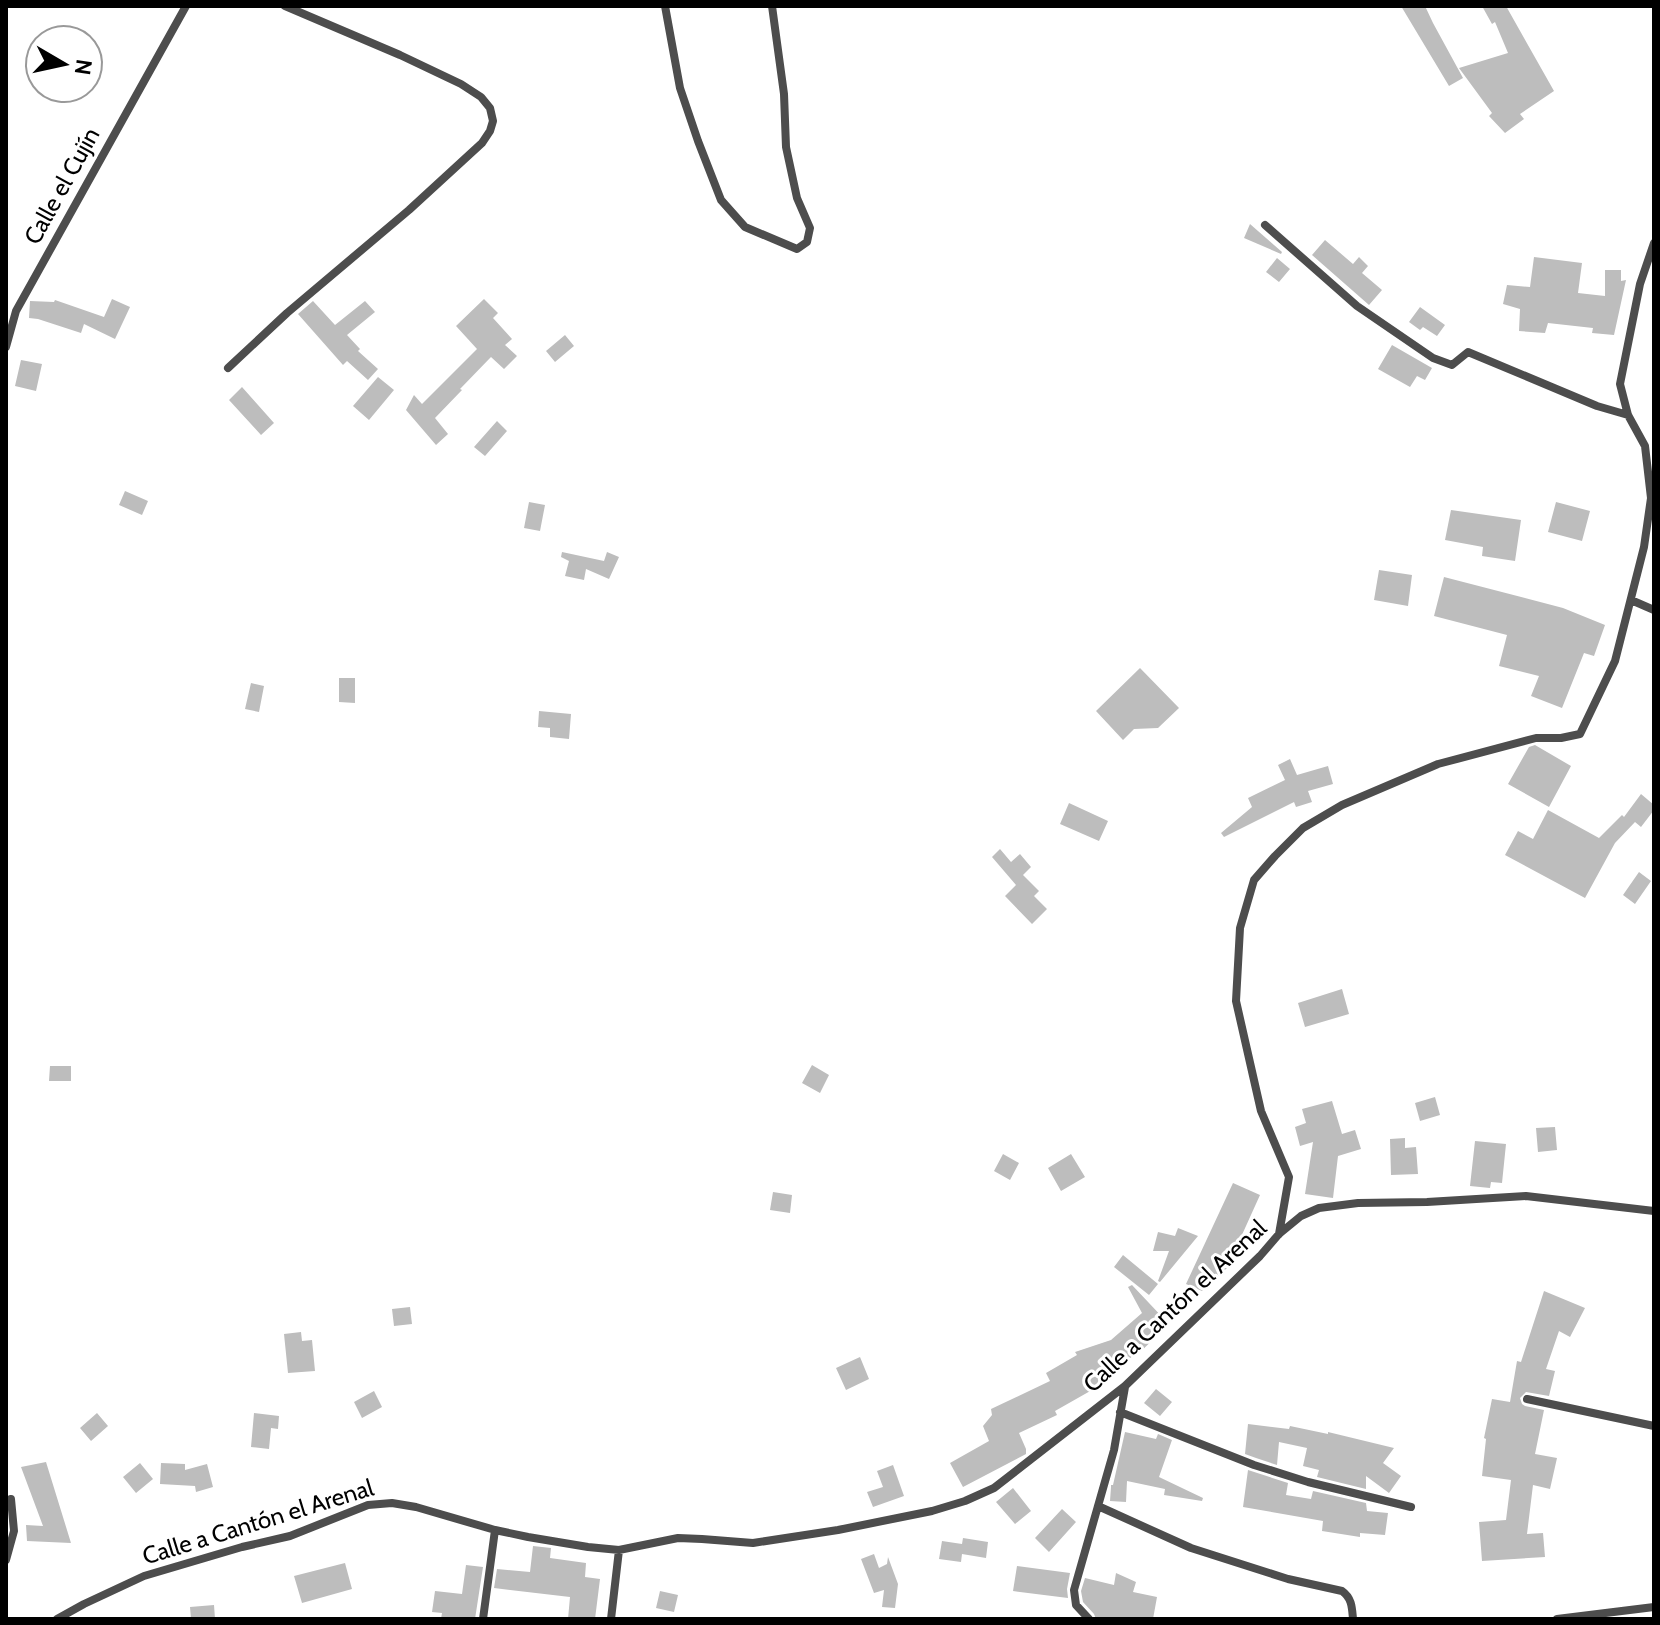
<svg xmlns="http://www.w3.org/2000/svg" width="1660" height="1625" viewBox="0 0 1660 1625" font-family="Cabin,sans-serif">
	<rect width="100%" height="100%" fill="#fff"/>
	<path fill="#bdbdbd" d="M1401,6H1425L1433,23L1463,78L1449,86Z
		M1482,6H1506L1554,91L1520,114L1524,119L1505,133L1489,116L1492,113L1459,68L1508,53L1495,22L1492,24Z
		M1250,224L1282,252L1281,254L1244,238Z
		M1325,240L1353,264L1359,257L1368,266L1362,273L1382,290L1369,305L1312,255Z
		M1534,257L1582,263L1578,293L1605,296V270H1621V281L1626,280L1614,335L1592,333L1593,328L1548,323L1545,333L1519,331L1520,309L1503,304L1507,285L1530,287Z
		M1277,258L1290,269L1279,282L1266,272Z
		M112,299L130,307L115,339L84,324L81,333L38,319L29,318L30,301L54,302L55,300L104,317Z
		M484,299L498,313L493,318L512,339L505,345L517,356L504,369L491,357L460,389L462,390L435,418L448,434L436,445L406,410L414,395L422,404L477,349L456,326Z
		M313,301L335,325L365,301L375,312L347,335L360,349L358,351L378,369L368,380L347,361L343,365L298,314Z
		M1420,307L1445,325L1437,336L1423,327L1420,330L1409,322Z
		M565,335L574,346L555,362L546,351Z
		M1392,345L1432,368L1425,380L1417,376L1410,387L1378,369Z
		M21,360L42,364L36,391L15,386Z
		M378,377L394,390L369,420L353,406Z
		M242,387L274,423L261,435L229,400Z
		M497,421L507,431L485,456L474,447Z
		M125,491L148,501L142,515L119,505Z
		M529,502L545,505L540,531L524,528Z
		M1556,502L1590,511L1582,541L1548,532Z
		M1451,510L1521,520L1515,561L1482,556L1483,547L1445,540Z
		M562,552L604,561L607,552L619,557L609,579L586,569L584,580L565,576L569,561L561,557Z
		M1379,570L1412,575L1408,606L1374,600Z
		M1444,577L1563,608L1605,625L1594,656L1584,653L1562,708L1531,696L1539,676L1499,666L1507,635L1434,616Z
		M1140,668L1179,708L1158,728L1134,729L1123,740L1096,711Z
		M339,678H355V703L339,702Z
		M251,683L264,686L259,712L245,709Z
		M539,711L571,714L569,739L550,737V728L538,727Z
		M1535,745L1571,766L1549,807L1508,784L1529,747Z
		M1290,759L1297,775L1328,766L1333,784L1308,791L1312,802L1296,807L1294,802L1224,837L1221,833L1252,807L1248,798L1285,780L1278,765Z
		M1641,794L1654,805V810L1641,827L1635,822L1615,843L1585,898L1505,855L1518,831L1533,839L1548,810L1599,838L1622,815L1624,817Z
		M1069,803L1108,821L1099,841L1060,824Z
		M1000,849L1011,862L1020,854L1031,867L1023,875L1039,891L1034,896L1047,909L1032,924L1005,896L1016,885L992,857Z
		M1639,872L1651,881L1635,904L1623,895Z
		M1342,989L1349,1014L1305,1027L1298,1003Z
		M812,1065L829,1075L820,1093L802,1083Z
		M50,1066H71V1081H49Z
		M1435,1097L1440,1115L1420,1121L1415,1103Z
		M1332,1101L1342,1134L1355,1130L1361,1149L1338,1156L1333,1198L1305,1194L1313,1142L1300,1146L1295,1127L1306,1123L1302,1109Z
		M1555,1127L1557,1150L1538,1152L1536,1128Z
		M1405,1138V1148L1416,1147L1418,1174L1391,1175L1390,1139Z
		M1475,1141L1506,1144L1502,1183L1491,1182L1490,1188L1470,1186Z
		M1003,1154L1019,1163L1010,1180L994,1171Z
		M1071,1154L1085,1177L1061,1191L1048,1168Z
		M1233,1183L1260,1195L1227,1268L1202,1291L1186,1284Z
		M773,1192L792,1195L790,1213L770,1210Z
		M1178,1228L1198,1236L1160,1282L1158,1281L1169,1251H1153L1158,1232L1175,1236Z
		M1123,1255L1158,1284L1149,1295L1114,1267Z
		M1132,1285L1166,1321L1159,1326L1162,1331L1136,1356L1135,1354L1092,1390L1055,1411L1057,1415L1019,1433L1026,1449V1454L963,1487L950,1463L989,1441L983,1426L992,1415L991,1409L1050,1381L1046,1373L1077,1355L1075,1352L1111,1340L1142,1313L1128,1287Z
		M1544,1291L1585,1308L1570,1337L1559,1331L1546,1369L1555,1371L1549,1396L1526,1392L1520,1398L1522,1404L1525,1406L1544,1410L1535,1454L1557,1458L1550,1489L1533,1485L1527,1534L1543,1533L1545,1557L1482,1561L1479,1522L1506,1520L1511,1480L1482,1476L1486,1439L1484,1438L1492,1399L1510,1402L1517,1361L1521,1362Z
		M410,1307L412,1324L394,1326L392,1309Z
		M301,1332L302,1341L312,1340L315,1371L288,1373L284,1334Z
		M860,1357L869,1379L846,1390L836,1368Z
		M1156,1389L1172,1402L1160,1416L1144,1403Z
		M374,1391L382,1407L362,1418L354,1402Z
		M97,1413L108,1426L91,1441L80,1428Z
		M254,1413L279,1416L278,1429L271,1428L269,1449L251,1447Z
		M1248,1424L1289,1429L1290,1426L1328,1434V1432L1394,1448L1383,1463L1401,1476L1389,1493L1366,1476V1489L1317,1477L1319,1470L1303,1466L1307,1448L1279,1442L1277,1465L1256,1458L1245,1454Z
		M1125,1432L1156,1439L1158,1434L1172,1440L1159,1477L1203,1498L1202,1501L1164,1495L1165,1489L1127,1481L1126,1502L1110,1501L1111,1487V1485H1113Z
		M46,1462L71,1543L27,1541L26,1525L43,1526L21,1467Z
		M140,1463L153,1479L136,1493L123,1477Z
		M161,1463L185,1464V1470L207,1464L213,1487L196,1492L195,1486L160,1484Z
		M893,1465L904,1496L873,1507L867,1492L883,1487L877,1471Z
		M1248,1470L1288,1483L1286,1495L1311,1499L1313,1491L1366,1503L1367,1511L1388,1513L1385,1535L1360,1533V1537L1322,1531L1323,1521L1243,1507Z
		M1013,1488L1031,1511L1015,1524L996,1502Z
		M1062,1509L1076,1522L1049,1552L1035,1538Z
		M963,1538L988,1542L986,1558L962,1554L961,1562L939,1559L942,1541L962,1544Z
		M533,1546L551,1548L550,1558L586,1563L585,1577L600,1579L595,1619H568L570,1597L494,1588L497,1569L530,1572Z
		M874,1554L879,1568L887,1564L888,1557L898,1584L895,1608L882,1607L884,1590L874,1593L861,1559Z
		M345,1563L352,1589L302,1603L294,1576Z
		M466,1565L483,1567L475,1619H441L442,1613L432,1612L435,1591L462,1594Z
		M1017,1566L1070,1573L1067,1589L1068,1598L1013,1591Z
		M1116,1573L1136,1582L1133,1592L1157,1597L1153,1619H1096L1094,1614L1083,1602L1081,1591L1085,1578L1114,1585Z
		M660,1591L678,1595L674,1612L656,1608Z
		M214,1605L215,1619H191L190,1607Z"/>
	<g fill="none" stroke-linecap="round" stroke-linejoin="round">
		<path stroke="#4d4d4d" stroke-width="8" d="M665,6L680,88L698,141L721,200L745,227L797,249L807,242L810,228L797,198L786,147L784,94L772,6
			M1265,225L1357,306L1433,358L1452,365L1468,352L1597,406L1628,415
			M6,347L16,311L186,6
			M228,368L287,313L409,210L482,143L490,131L493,121L490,108L481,97L461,84L400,55L285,6
			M1631,600L1654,610
			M1279,1234L1289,1177L1261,1111L1236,1001L1240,928L1254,880L1275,856L1303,828L1342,805L1438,764L1536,738H1561L1580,734L1615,661L1644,547L1651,498L1645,446L1628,415L1620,384L1640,284L1654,243
			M1527,1399L1654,1426
			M1120,1412L1254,1465L1308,1482L1411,1507
			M1098,1506L1191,1548L1288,1579L1342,1591C1352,1598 1352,1608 1353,1619
			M6,1560L14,1531L11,1499
			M57,1619L84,1604L144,1576L242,1547L290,1536L368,1505L392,1503L416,1507L495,1530L528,1537L588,1547L619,1550L678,1538L702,1539L753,1543L838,1530L932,1511L965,1501L994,1488L1125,1386L1260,1256L1279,1234L1301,1216L1319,1208L1358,1203L1427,1202L1526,1196L1654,1211
			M483,1619L495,1530
			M611,1619L619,1550
			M1089,1619L1076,1605L1074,1590L1114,1450L1125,1387
			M1557,1619L1654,1607"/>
	</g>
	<g text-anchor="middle" stroke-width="6" stroke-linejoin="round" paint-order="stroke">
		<g font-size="24" fill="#000" stroke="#fff">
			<text transform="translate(62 186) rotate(-61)" y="8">Calle el Cujín</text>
			<text transform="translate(1175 1306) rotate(-43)" y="8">Calle a Cantón el Arenal</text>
			<text transform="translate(258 1522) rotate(-17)" y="8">Calle a Cantón el Arenal</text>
		</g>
	</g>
	<rect width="1660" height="1625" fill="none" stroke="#000000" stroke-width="16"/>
	<g transform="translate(64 64) rotate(99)"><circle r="38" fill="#ffffff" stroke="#999999" stroke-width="2"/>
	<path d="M0-6L14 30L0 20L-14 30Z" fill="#000000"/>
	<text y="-12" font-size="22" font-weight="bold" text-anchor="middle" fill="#000000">N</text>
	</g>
</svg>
